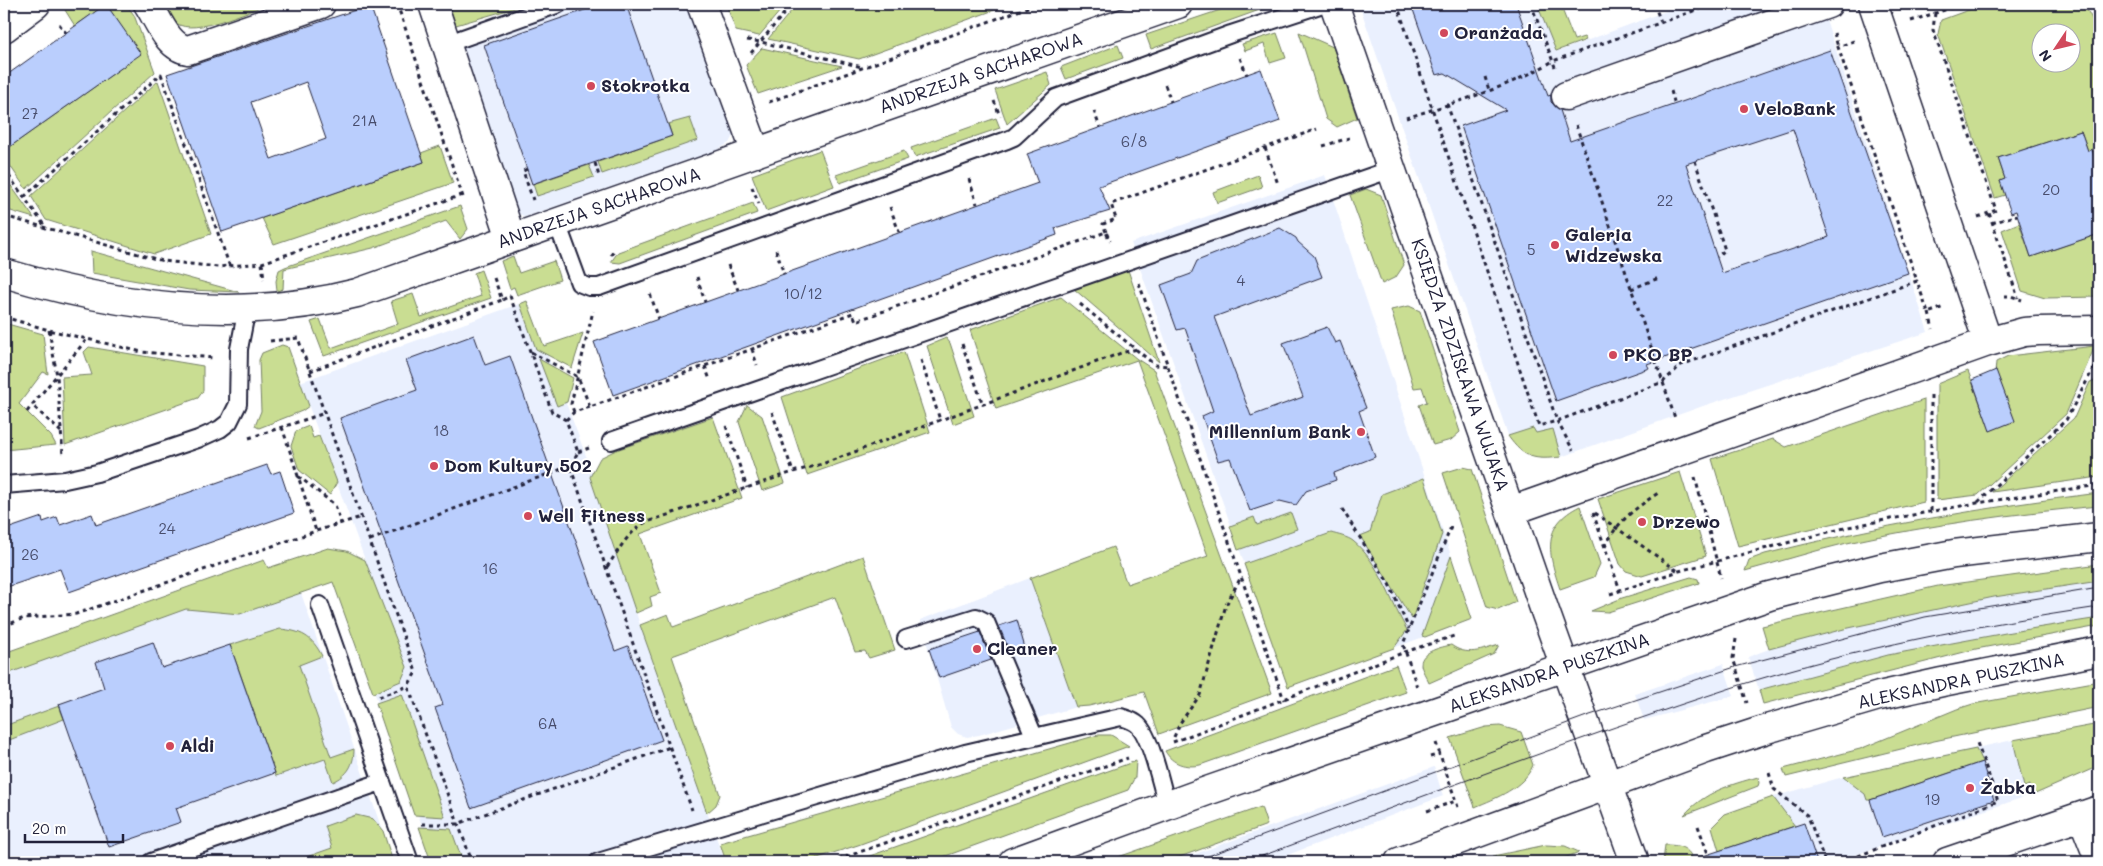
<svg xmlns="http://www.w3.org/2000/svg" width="2103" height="866" viewBox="0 0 2103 866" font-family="Mali,sans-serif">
	<rect width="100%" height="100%" fill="#fff"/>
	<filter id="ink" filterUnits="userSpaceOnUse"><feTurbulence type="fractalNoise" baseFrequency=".02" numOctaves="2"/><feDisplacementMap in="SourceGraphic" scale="10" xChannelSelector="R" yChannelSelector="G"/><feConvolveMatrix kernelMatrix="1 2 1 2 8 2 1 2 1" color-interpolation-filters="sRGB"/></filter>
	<g filter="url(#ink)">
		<path fill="#eaf0fe" d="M577,4H693L735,132L729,143L717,150L525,217L513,210L456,46Z
			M1359,4H1541L1559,51L1685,4H1821L1928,332L1703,406L1561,457L1508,435Z
			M1325,175L1472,619L1288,687L1131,243Z
			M527,301L593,474L640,625L725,862H435L340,596L347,570L365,560L300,382Z
			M1030,578L1076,707L979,735L967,737L958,734L951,727L920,620Z
			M2099,581V618L2011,632L1888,655L1759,690L1748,657L1769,649L1844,629L1994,597Z
			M301,593L393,862H4V675L186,609L240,614Z
			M1723,664L1734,696L1644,720L1635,694Z
			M2013,740L2024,787L2030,785L2033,794L1834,862H1724L1712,827L1725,814L1773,797L1843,777Z
			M1434,767L1443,796L1269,862H1173Z"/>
		<path fill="#c9dd92" stroke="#768066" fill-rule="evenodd" d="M72,4H126L134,15L155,72L26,189L4,157V151L128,63L106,5L75,26L65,10Z
			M163,4H269C249,10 194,37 176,23C171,18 167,9 163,4Z
			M448,4H512L518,7L456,25Z
			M726,4H786L759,36L736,31Z
			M797,4H1011L859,59L768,39Z
			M1238,4H1267L1268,7L1151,49L1146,35Z
			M1537,4H1560L1574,40L1584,37L1586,40L1556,51Z
			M1985,4H2084L2099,32V170L2092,150L2088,151L2081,131L1998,158L2005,179L2000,181L2005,195L1995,198L1938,34L1941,20ZM2040,32H2070V62H2040Z
			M1299,32L1333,47L1357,118L1337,127L1326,119Z
			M1277,33L1286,58L1270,63L1264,44L1245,51L1242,44Z
			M1118,45L1123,58L1066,79L1061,67Z
			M762,48L842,66L758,94L746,65Z
			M1047,72L1051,85L1007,124L995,90Z
			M158,81L211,234L154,254L46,220L31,196Z
			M690,118L698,140L602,174L598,162L672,136L668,124Z
			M996,118L1000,128L915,157L911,148Z
			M440,146L453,183L274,244L262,218L424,162L421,153Z
			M820,150L834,186L766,211L752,175Z
			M904,151L908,159L840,183L836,175Z
			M589,165L594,177L537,196L533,184Z
			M1258,175L1262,187L1217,203L1213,192Z
			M4,176L34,218L4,209Z
			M1366,189L1381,195L1404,265L1396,277L1382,284L1350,195Z
			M753,203L757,213L620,263L611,262L618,252Z
			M460,206L468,229L460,239L446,221L373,248L284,269L283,289L277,291L276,281L279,270L285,267Z
			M2019,223L2031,257L2099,234V297L2045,298L2022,291L2002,230Z
			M91,251L239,292L189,290L92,273Z
			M513,256L519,273L554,261L560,280L517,295L514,287L510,289L501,261Z
			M481,270L491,298L324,356L311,322L320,319L331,348L398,324L391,301L413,294L421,317L481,296L474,273Z
			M1128,270L1159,362L1074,289Z
			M1061,297L1137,359L1154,370L1272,693L1159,734L1144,692L1089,706L1076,707L1030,578L1113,547L1127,584L1208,556L1137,360L996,409L970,330Z
			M527,301L544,346L583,333L572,368L536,349L520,304Z
			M1409,306L1420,311L1460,432L1451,440L1433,445L1419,405L1427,402L1422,387L1414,388L1391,310Z
			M4,323L43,334L48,374L43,372L19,404L51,436L56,445L4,450Z
			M946,338L950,343L974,416L953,424L927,346Z
			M282,345L288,347L309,406L302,411L259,428L255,426L261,411L259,360L262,353Z
			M2095,346L2066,414L1978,495L1937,500V384L1968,371L1990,430L1996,362L2008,356Z
			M89,347L203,366V391L198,398L65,445L62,377L92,375L84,352Z
			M904,352L930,432L807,475L782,397Z
			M539,359L573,378L567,402L557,406Z
			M2098,380L2099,477L1992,492L2074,418L2090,382Z
			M1924,400V502L1738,546L1712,459L1773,439L1786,447Z
			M747,405L762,416L785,483L762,491L739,422Z
			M713,417L742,498L640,534L661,593L650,597L652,606L636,613L590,477L600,458L616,450Z
			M309,426L313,438L319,436L337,482L330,495L299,470L291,446L296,431Z
			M1533,428L1536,433L1553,429L1561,457C1535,460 1524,459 1508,436Z
			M1463,467L1472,469L1516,602L1498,610L1487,607L1443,473Z
			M1680,472L1706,556L1642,576L1626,571L1620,564L1598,499Z
			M1424,478L1442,534L1412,619L1360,536L1370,532L1382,494Z
			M2099,493V506C2015,513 1930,525 1847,543C1813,551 1779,562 1745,571L1749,560L1765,554C1875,526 1986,507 2099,493Z
			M1580,506L1600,564L1594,577L1560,589C1548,554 1541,525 1580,506Z
			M1291,513L1297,529L1238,550L1230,526L1254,517L1257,525Z
			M1331,533C1338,535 1348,537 1353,541C1380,563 1390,601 1407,630L1394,648L1288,687L1244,564Z
			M328,548L347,551L365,560L407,667L401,681L373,693L333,582L240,614L186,609L4,675V653L264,560L268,568Z
			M863,556L895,650L869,658L865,651L855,652L835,597L672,656L720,795L716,805L707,813L640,625L668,614L673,627Z
			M1451,556L1472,619L1425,637L1422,636Z
			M2099,564V581L1994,597L1844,629L1769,649L1762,626L1938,586Z
			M1691,577L1698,579L1699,583L1608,612L1591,611L1622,598Z
			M2099,618V626L1976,649L1763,704L1759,690L1888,655L2011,632Z
			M280,629C301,631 312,636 322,656L299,665L331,757L354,749C354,765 348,775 333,782L325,759L276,776L230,645Z
			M1451,645C1467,657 1482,650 1499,645L1494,654L1429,683C1427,678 1421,669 1421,664C1421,651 1442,647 1451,645Z
			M1396,665L1406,692L1200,765C1186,768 1172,764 1165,751Z
			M2099,681V707L1934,741L1786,777L1783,769L1860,749L1957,709L1973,704Z
			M402,694L445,817L414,815L376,703Z
			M59,706L64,719L4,742V726Z
			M2099,724V766L2033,795L2030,785L2024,787L2013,740Z
			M1500,726L1521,732L1533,765C1524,788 1496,798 1475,807L1450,738L1486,727Z
			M1098,735H1111L1129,746L858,845L805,862H726L720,843Z
			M1976,749L1982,762L1870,800H1867L1865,794L1843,777Z
			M1136,761L1135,777L1128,790L929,862H853Z
			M1758,777L1759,783L1758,786L1684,815C1705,792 1729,785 1758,777Z
			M1773,797L1795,826L1719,851L1712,827L1725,814Z
			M1261,807L1267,825L1166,862H1104Z
			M356,815L373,819L383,831L393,862H292L332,848L325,826Z
			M419,827L451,829L463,862H431Z
			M1546,845L1565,846L1579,852L1555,862H1496L1493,856Z
			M1665,845C1679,845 1689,847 1694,862H1663Z"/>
		<path fill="#bacefd" stroke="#22223b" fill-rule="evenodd" d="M106,4L141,54L4,151V77Z
			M602,4H626L672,136L532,184L484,45Z
			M1411,4H1516L1548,96L1551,95V102L1560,110L1570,141L1830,50L1908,273L1647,364L1649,368L1556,401L1461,126L1506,110L1445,73L1436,75ZM1793,129L1829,237L1722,273L1686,164Z
			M370,5L424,162L222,232L167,74ZM306,82L326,139L271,159L251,102Z
			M1261,69L1280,121L1099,186L1110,211L1055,228L1057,235L613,395L594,342L1038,183L1027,154Z
			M2081,131L2088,151L2092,149L2099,170V234L2031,257L2016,211L2011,213L2000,181L2005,179L1998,158Z
			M1280,228L1296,238L1298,242L1314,256L1322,277L1214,317L1251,416L1303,397L1283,343L1327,327L1335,343L1340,341L1366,408L1359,411L1375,457L1334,473L1336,480L1306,491L1296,505L1280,501L1250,511L1230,458L1218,461L1202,416L1213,411L1185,328L1177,330L1161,285L1191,274L1197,261Z
			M474,335L485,365L510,356L615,651L628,646L662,740L471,808L435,708L443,705L340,418L417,390L406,360Z
			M1996,370L2015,421L1990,431L1972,380Z
			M267,465L271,474L280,471L294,513L69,592L60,569L4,588V530L42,517L43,522L57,517L60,525L92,514L96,525Z
			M1017,620L1025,648L1010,653L999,626Z
			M980,632L991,660L939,678L929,649Z
			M153,642L162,668L230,645L275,773L176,808L181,822L109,847L59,704L104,688L96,662Z
			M1982,762L1994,800L1882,837L1870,800Z
			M1804,823L1817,862H1700V857Z"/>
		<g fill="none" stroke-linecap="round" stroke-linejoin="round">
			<g stroke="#22223b" stroke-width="20">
				<path id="lane" d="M446,44L559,4
					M557,223L579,283L589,287H599L1007,140L1014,137L1056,98L1231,34L1323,4
					M611,441L1392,169
					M4,485L65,480L97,473L198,439L220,429L229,422L238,404L239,349L247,308
					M320,605L410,862
					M906,639L976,617L986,622L1034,736
					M151,862L381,782
					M598,862L965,753L1121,717C1127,719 1133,720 1138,725C1151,737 1162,787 1167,806"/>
			</g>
			<g stroke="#22223b" stroke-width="31">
				<path id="street" d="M148,4C158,19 168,48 188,50L321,4
					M433,4L511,238
					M701,4L756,153
					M1334,4L1546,614L1635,862
					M1873,4L1988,342
					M4,28L36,4
					M1566,96L1828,4
					M4,273C117,307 241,323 357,293L1178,4
					M1511,511L1988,342L2024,332L2038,331L2099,330
					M2082,816L2099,859
					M1947,862L2099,810"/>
			</g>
			<g stroke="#22223b" stroke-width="31">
				<path id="secondary" d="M1013,862L1207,791L1769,596L1880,568L1954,554L2099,537
					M1399,862L1706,749L1770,728L1879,696L1942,682L2099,651"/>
			</g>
			<path stroke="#22223b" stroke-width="3" stroke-dasharray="4 4" stroke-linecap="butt" d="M397,4L464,200
				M1397,4L1539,426L1557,421L1573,450
				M1531,4L1555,67
				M1654,4L1661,22
				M2092,4L2099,17
				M1935,13L1933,30L1996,210L1989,213L2018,298
				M1911,21L1963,4
				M59,24L66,33
				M1834,33L1838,47
				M747,40L761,42L862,67
				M1854,41L1838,47L1917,281
				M751,53L792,4
				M1240,58L1247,75
				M1485,77L1489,90
				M1165,85L1171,102
				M1671,91L1675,105
				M994,101L1000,116
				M769,102L1037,4
				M1447,104L1557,421L1663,382L1681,365L1917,281L1928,313L1944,307
				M1094,111L1100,128
				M1406,118C1455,102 1509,88 1553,61L1713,4
				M1576,125L1675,418
				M1323,146L1349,138
				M1265,148L1278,184
				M1695,161L1725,250L1717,257
				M595,163L599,176
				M4,169L44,225
				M527,169L523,171L533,200
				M969,179L977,204
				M752,187L759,204
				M24,197L161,74L230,267
				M890,207L899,232
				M4,216L163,261L218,267L262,263L462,195
				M1978,217L1989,213
				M1992,223L2017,215
				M1106,232L1103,224L1116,219L1111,204L1317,129
				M776,250L784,274
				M611,255L615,249
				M262,263L264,279
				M728,265L738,290
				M697,277L705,302
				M494,278L502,300L510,296L552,412L566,420L578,452L570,466L692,810
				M1139,283L1284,700
				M1631,289L1659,278
				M650,294L659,319
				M2004,296H2011L2022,300
				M1080,304L1155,365L1168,366
				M1929,313L1933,329
				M4,317L49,330L142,352L214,358
				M49,330L57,376L63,456
				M270,341L298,338L416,672L408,686L471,859L473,862
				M962,344L983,405
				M752,349L757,365
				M531,352L578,377L590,407L853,313L856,321L1106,232L1110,241
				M921,360L940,420
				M705,366L710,380
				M310,371L502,300
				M1931,395V511
				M27,412L32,405
				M574,412L571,404L593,311
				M772,412L793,472
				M566,420L574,412L590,407
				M726,426L747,488
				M282,427L316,531
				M61,432L32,405L87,339
				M249,438L325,413
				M578,452L589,448
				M298,476L335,505L341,523
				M1695,477L1721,578
				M1978,502L2066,420L2098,360
				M1342,509L1389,584L1409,629
				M1593,513L1620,590
				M1595,513L1678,571
				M370,540L570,466
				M1605,547C1616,522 1636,508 1658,493
				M607,567C618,551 627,534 644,523L793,472L822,464L1121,353L1137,349
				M1610,594L1679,571L1848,527L1977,503L2099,485
				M4,626L24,618L76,614L316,531L361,517
				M1736,639L1733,658L1747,703
				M1417,687L1403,644L1451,527
				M379,697L408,686
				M1174,737L1180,723L1200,695L1226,605L1241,577
				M1173,742L1405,652L1457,635
				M1436,743L1458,807
				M1430,757L1440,754
				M1769,773L1774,789L1808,816L1825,862
				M1427,811L1456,801
				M422,824H457L670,747
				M1698,826L1711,862
				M831,862L1128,758
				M1843,862L1998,801L1976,740"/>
			<use href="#lane" stroke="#fff" stroke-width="16"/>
			<use href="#street" stroke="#fff" stroke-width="28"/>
			<use href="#secondary" stroke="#fff" stroke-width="28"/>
			<path stroke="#22223b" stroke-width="1" d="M1192,862L1584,717L1735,667L1925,617L2099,588
				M1246,862C1410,801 1574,739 1740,685C1857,648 1978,625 2099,607"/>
		</g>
	</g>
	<g fill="#d1495b" stroke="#fff" stroke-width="2">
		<circle cx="1444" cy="33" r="5"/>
		<circle cx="591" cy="86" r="5"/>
		<circle cx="1744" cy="109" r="5"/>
		<circle cx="1555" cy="245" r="5"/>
		<circle cx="1613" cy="355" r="5"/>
		<circle cx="1361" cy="432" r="5"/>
		<circle cx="434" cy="466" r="5"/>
		<circle cx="528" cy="516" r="5"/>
		<circle cx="1642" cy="522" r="5"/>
		<circle cx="977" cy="649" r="5"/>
		<circle cx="170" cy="746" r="5"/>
		<circle cx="1970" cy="788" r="5"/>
	</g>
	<g text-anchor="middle" stroke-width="4" stroke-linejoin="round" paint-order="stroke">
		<g font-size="15" fill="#484d6c">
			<text x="30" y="119">27</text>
			<text x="365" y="126">21A</text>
			<text x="1134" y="147">6/8</text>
			<text x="2051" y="195">20</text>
			<text x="1665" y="206">22</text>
			<text x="1531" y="255">5</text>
			<text x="1241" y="286">4</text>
			<text x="803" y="299">10/12</text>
			<text x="441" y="436">18</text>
			<text x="167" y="534">24</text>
			<text x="30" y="560">26</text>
			<text x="490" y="574">16</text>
			<text x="548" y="729">6A</text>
			<text x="1932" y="805">19</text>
		</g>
		<g font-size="18" font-weight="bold" fill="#22223b" stroke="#fff" text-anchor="start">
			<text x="1454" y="39">Oranżada</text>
			<text x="601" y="92">Stokrotka</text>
			<text x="1754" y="115">VeloBank</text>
			<text x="1565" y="241">Galeria<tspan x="1565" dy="21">Widzewska</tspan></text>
			<text x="1623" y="361">PKO BP</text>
			<text x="1351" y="438" text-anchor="end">Millennium Bank</text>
			<text x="444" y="472">Dom Kultury 502</text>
			<text x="538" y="522">Well Fitness</text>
			<text x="1652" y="528">Drzewo</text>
			<text x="987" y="655">Cleaner</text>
			<text x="180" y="752">Aldi</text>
			<text x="1980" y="794">Żabka</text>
		</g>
		<g font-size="18" fill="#22223b" stroke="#fff">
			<text transform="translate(981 73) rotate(-19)" y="6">ANDRZEJA SACHAROWA</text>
			<text transform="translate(599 208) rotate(-19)" y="6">ANDRZEJA SACHAROWA</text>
			<text transform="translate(1460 365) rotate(71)" y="6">KSIĘDZA ZDZISŁAWA WUJAKA</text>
			<text transform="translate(1549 673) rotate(-19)" y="6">ALEKSANDRA PUSZKINA</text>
			<text transform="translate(1961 681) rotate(-12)" y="6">ALEKSANDRA PUSZKINA</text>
		</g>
	</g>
	<rect width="2103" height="866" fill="none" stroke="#fff" stroke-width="20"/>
	<rect x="10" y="10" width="2083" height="846" fill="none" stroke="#22223b" stroke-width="2" filter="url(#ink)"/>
	<g transform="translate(2056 48) rotate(235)"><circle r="24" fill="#ffffff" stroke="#a7a7b1"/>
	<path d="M0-4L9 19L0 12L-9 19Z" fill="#d1495b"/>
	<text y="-8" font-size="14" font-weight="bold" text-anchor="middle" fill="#22223b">N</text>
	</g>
	<path d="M25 834v8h98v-8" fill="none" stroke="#22223b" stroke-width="2.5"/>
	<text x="32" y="834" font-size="15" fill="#22223b" stroke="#ffffff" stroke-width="4" paint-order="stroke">20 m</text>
</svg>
